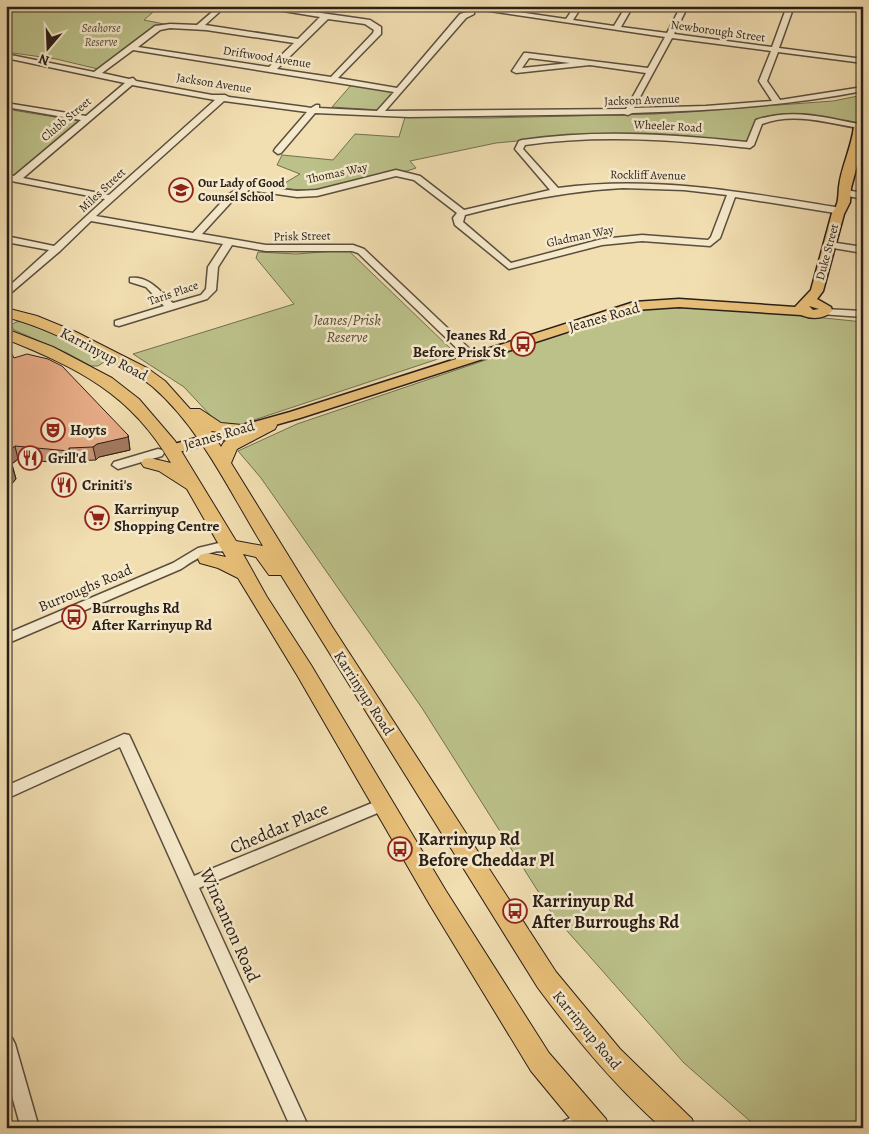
<svg xmlns="http://www.w3.org/2000/svg" width="869" height="1134" viewBox="0 0 869 1134" font-family="Alegreya,serif">
	<rect width="100%" height="100%" fill="#f1deb1"/>
	<filter id="stains"><feTurbulence type="fractalNoise" baseFrequency=".004" numOctaves="4"/><feColorMatrix values="0 0 0 0 .2 0 0 0 0 .09 0 0 0 0 .02 0 0 0 .5 -.17"/></filter>
	<radialGradient id="worn" r=".72"><stop offset=".6" stop-color="#630" stop-opacity="0"/><stop offset="1" stop-color="#630" stop-opacity=".3"/></radialGradient>
	<path fill="#bcc18a" stroke="#727051" d="M6,6H78L93,8L96,6H160L144,20L164,24L98,69L56,59L6,52Z
		M352,84L395,93L379,110L332,107Z
		M863,95V106L858,123C825,118 788,107 756,120L746,142L664,134H593L496,143L410,161L416,168L407,171H397C357,181 319,196 278,187L300,174L277,165L282,155L333,160L355,134L399,137L405,117L488,118L656,114L833,101Z
		M6,109L79,121L14,176L6,175Z
		M348,250L453,351L444,357L224,430L184,387L133,354L294,304L256,258L258,252L296,254Z
		M681,307L776,313L863,322V1128H758L684,1063L553,915L422,708L261,478L238,451L297,424L621,314L648,308Z
		M26,321L33,322L104,358V362L98,366H91L67,353L14,330L11,325L16,322Z"/>
	<g fill="none" stroke-linecap="round" stroke-linejoin="round">
		<g stroke="#5b4e3e" stroke-width="3">
			<path id="minor" d="M219,6H226L205,25L298,39L320,17L252,6H272L370,20L381,27V34L338,78L397,88L460,14L474,10V14L466,18L385,111L626,109L646,73L590,65L516,73L512,71L524,53H527L648,68L665,37L476,9L477,6L566,19L575,6H582L573,20L614,26L626,6H633L621,27L667,33L681,6H688L674,34L772,47L787,6H794L779,48L863,59V63L778,52L767,81L780,100L863,87V91C786,106 710,111 632,113L628,115L624,114L409,117L315,113L281,153L278,154L274,151L275,149L307,112L224,101L96,216L193,233L229,194L245,185L297,191L317,190L396,170L420,176L464,210L550,190L515,149L519,141L522,140C597,129 671,134 747,142L756,120C791,108 824,117 859,124L863,127L859,128C827,123 794,112 762,124L754,145L750,148C675,140 600,134 525,145L523,149L558,188C651,175 743,192 835,207L840,210L835,213L735,197L720,238L710,246L642,241L602,245L509,269L455,225L453,218L457,213L414,180L396,176L317,196L297,197L249,190L235,198L202,234L266,245H353L364,249L477,356V360H469L358,253L352,251H266L232,245L218,267L216,290L207,299L119,326L115,325V321L164,306L146,287L130,282V278C148,275 161,292 173,303L201,295L206,289L208,267L223,244L91,221L60,251L6,297V289L49,250L6,242V236L54,246L105,199L6,180V174L14,176L81,120L6,107V103L86,116L125,83L6,58V54L94,72L155,26L170,24L197,25ZM328,19L365,24L374,30L373,33L331,77L277,69ZM170,28L206,30L294,43L269,67L138,47L160,30ZM672,38L771,51L759,81L772,101L706,106L634,108ZM133,50L394,92L377,111L319,108V105H316L311,108L305,107L229,97L225,95H212L136,81L133,78L129,79L102,73ZM529,58L570,63L522,68ZM132,85L215,100L109,195L23,178ZM623,188L684,190L727,195L711,237L708,240L642,235L602,239L511,263L463,222L465,215C518,201 568,191 623,188Z
				M447,6H459L465,9L461,11Z
				M846,190L863,193V199L843,195L842,193Z
				M830,242L863,247V253L827,247V243Z
				M824,309L863,311V317L820,314L819,312Z
				M158,449L162,450L164,453L162,456L118,469L112,465L114,462Z
				M223,542L234,544L236,547C231,554 221,550 214,552C202,555 191,562 181,569L6,644V634L173,563L198,548Z
				M124,734L129,735L131,739L194,876L377,801L382,799L387,801L389,805L387,809L199,888L309,1128H291L120,747L6,799V786Z
				M6,1036L12,1038L15,1044L39,1128H21L6,1075Z
				M570,1118L576,1121L580,1128H561L564,1121Z"/>
		</g>
		<g stroke="#291e18" stroke-width="3">
			<path id="major" d="M863,118V143L851,188L850,202L844,214L823,291L817,299L831,307L832,311C823,320 812,319 801,315L679,307L635,310L300,418L172,454L165,449L167,446L290,412L634,302L679,299L795,307L811,290L832,213C839,204 838,198 839,187C841,167 852,147 854,126ZM809,306L819,309L813,310Z"/>
		</g>
		<g stroke="#291e18" stroke-width="2">
			<path id="highway" d="M6,308L37,316L76,332L147,368L165,381L190,409H200L221,423L242,425L244,429L242,433L236,434L211,431L221,447L224,442L263,421H275L277,425L275,429L237,449L231,463L333,628L556,972L620,1049L692,1119L695,1128H662C615,1086 575,1038 538,988L281,575H269L256,557L243,554L267,597L311,665L446,891L549,1053L606,1119L609,1128H578L531,1071L430,905L297,675L238,578L218,568L200,563L198,559L200,555L207,553L226,557L187,489L159,471L144,467L141,463L144,459L150,458L171,463C131,394 78,368 6,339V329L53,347L112,378L139,399L175,441L236,541L263,546C230,492 201,429 153,387C139,375 121,367 104,358C72,342 41,326 6,317Z"/>
		</g>
		<use href="#minor" fill="#f6eacc" fill-rule="evenodd"/>
		<use href="#major" fill="#e8bf78" fill-rule="evenodd"/>
		<use href="#highway" fill="#e8bf78" fill-rule="evenodd"/>
	</g>
	<path fill="#c89575" stroke="#291e18" d="M14,358L128,435L130,450L99,457L96,460L72,461V464L18,459L12,464L16,479L6,490Z"/>
	<path fill="#a3795f" stroke="#291e18" d="M128,435L130,450L99,457L96,460L93,447L97,444Z
		M15,446L18,459L9,466L6,457V453Z
		M69,448L72,461V464L69,451Z
		M12,466L16,479L6,490V473Z"/>
	<path fill="#e9ad88" stroke="#291e18" d="M6,350L11,352L14,358L27,354L48,359L62,366L128,435V437L97,444L93,447L69,448V451L15,446L6,453Z
		M6,455L12,466L6,473Z"/>
	<defs>
		<g id="school-ring" transform="scale(1.25)"><circle r="9.5" fill="#f6eacc" stroke="#8f2418" stroke-width="1.5"/><path d="M0-5L7-2L0 1L-7-2ZM-4 1L0 2.5L4 1V4Q0 6-4 4Z" fill="#8f2418"/></g>
		<g id="bus-ring" transform="scale(1.25)"><circle r="9.5" fill="#f6eacc" stroke="#8f2418" stroke-width="1.5"/><path d="M-5-6H5V4H4V6H2V4H-2V6H-4V4H-5ZM-3.5-4V0h7V-4ZM-3.5 1.2v1.5H-2V1.2ZM2 1.2v1.5H3.5V1.2Z" fill="#8f2418"/></g>
		<g id="theatre-ring" transform="scale(1.25)"><circle r="9.5" fill="#f6eacc" stroke="#8f2418" stroke-width="1.5"/><path d="M-5-5.5Q0-4 5-5.5V0Q5 5 0 6Q-5 5-5 0ZM-3.3-2.5H-1v1.5H-3.3ZM1-2.5H3.3v1.5H1ZM-2.8 1Q0 5.5 2.8 1Z" fill="#8f2418"/></g>
		<g id="restaurant-ring" transform="scale(1.25)"><circle r="9.5" fill="#f6eacc" stroke="#8f2418" stroke-width="1.5"/><path d="M-5-6h1v4h1v-4h1v4h1v-4h1v5L-1.5 .5V6h-2V.5L-5-1ZM5-6V6H3V1.5H1.5Q1.5-4 5-6Z" fill="#8f2418"/></g>
		<g id="supermarket-ring" transform="scale(1.25)"><circle r="9.5" fill="#f6eacc" stroke="#8f2418" stroke-width="1.5"/><path d="M-6-5.5h2.5l.6 2H6L4.5 2H-2.5L-4.4-4H-6ZM-1.5 3.2a1.3 1.3 0 1 0 .1 0ZM3 3.2a1.3 1.3 0 1 0 .1 0Z" fill="#8f2418"/></g>
	</defs>
	<g fill-rule="evenodd">
		<use href="#school-ring" x="181" y="190"/>
		<use href="#bus-ring" x="523" y="344"/>
		<use href="#theatre-ring" x="53" y="430"/>
		<use href="#restaurant-ring" x="30" y="458"/>
		<use href="#restaurant-ring" x="64" y="485"/>
		<use href="#supermarket-ring" x="97" y="518"/>
		<use href="#bus-ring" x="74" y="617"/>
		<use href="#bus-ring" x="400" y="849"/>
		<use href="#bus-ring" x="515" y="911"/>
	</g>
	<g text-anchor="middle" stroke-width="5" stroke-linejoin="round" paint-order="stroke">
		<g font-size="12" font-style="italic" fill="#554f3a" stroke="#f6eacc">
			<text x="101" y="32">Seahorse<tspan x="101" dy="14">Reserve</tspan></text>
		</g>
		<g font-size="12" fill="#291e18" stroke="#f6eacc">
			<text transform="translate(718 31) rotate(8)" y="4">Newborough Street</text>
			<text transform="translate(267 57) rotate(9)" y="4">Driftwood Avenue</text>
			<text transform="translate(214 83) rotate(9)" y="4">Jackson Avenue</text>
			<text transform="translate(642 100) rotate(-2)" y="4">Jackson Avenue</text>
			<text transform="translate(66 119) rotate(-40)" y="4">Clubb Street</text>
			<text transform="translate(668 126) rotate(3)" y="4">Wheeler Road</text>
			<text transform="translate(337 173) rotate(-12)" y="4">Thomas Way</text>
			<text transform="translate(648 175) rotate(1)" y="4">Rockliff Avenue</text>
			<text transform="translate(102 190) rotate(-43)" y="4">Miles Street</text>
			<text transform="translate(302 236) rotate(-1)" y="4">Prisk Street</text>
			<text transform="translate(580 236) rotate(-12)" y="4">Gladman Way</text>
			<text transform="translate(827 252) rotate(-75)" y="4">Duke Street</text>
			<text transform="translate(173 293) rotate(-19)" y="4">Taris Place</text>
		</g>
		<g font-size="12" font-weight="bold" fill="#291e18" stroke="#f6eacc" text-anchor="start">
			<text x="198" y="187">Our Lady of Good<tspan x="198" dy="14">Counsel School</tspan></text>
		</g>
		<g font-size="15" fill="#291e18" stroke="#f6eacc">
			<text transform="translate(604 317) rotate(-16)" y="5">Jeanes Road</text>
			<text transform="translate(104 354) rotate(28)" y="5">Karrinyup Road</text>
			<text transform="translate(219 435) rotate(-16)" y="5">Jeanes Road</text>
			<text transform="translate(85 588) rotate(-23)" y="5">Burroughs Road</text>
			<text transform="translate(364 693) rotate(57)" y="5">Karrinyup Road</text>
			<text transform="translate(587 1030) rotate(50)" y="5">Karrinyup Road</text>
		</g>
		<g font-size="15" font-style="italic" fill="#554f3a" stroke="#f6eacc">
			<text x="347" y="325">Jeanes/Prisk<tspan x="347" dy="17">Reserve</tspan></text>
		</g>
		<g font-size="15" font-weight="bold" fill="#291e18" stroke="#f6eacc" text-anchor="start">
			<text x="506" y="340" text-anchor="end">Jeanes Rd<tspan x="506" dy="17">Before Prisk St</tspan></text>
			<text x="70" y="435">Hoyts</text>
			<text x="48" y="463">Grill'd</text>
			<text x="82" y="490">Criniti's</text>
			<text x="114" y="514">Karrinyup<tspan x="114" dy="17">Shopping Centre</tspan></text>
			<text x="92" y="613">Burroughs Rd<tspan x="92" dy="17">After Karrinyup Rd</tspan></text>
		</g>
		<g font-size="18" fill="#291e18" stroke="#f6eacc">
			<text transform="translate(279 828) rotate(-23)" y="6">Cheddar Place</text>
			<text transform="translate(230 925) rotate(66)" y="6">Wincanton Road</text>
		</g>
		<g font-size="18" font-weight="bold" fill="#291e18" stroke="#f6eacc" text-anchor="start">
			<text x="418" y="845">Karrinyup Rd<tspan x="418" dy="21">Before Cheddar Pl</tspan></text>
			<text x="532" y="907">Karrinyup Rd<tspan x="532" dy="21">After Burroughs Rd</tspan></text>
		</g>
	</g>
	<rect width="869" height="1134" fill="none" stroke="#f1deb1" stroke-width="25"/>
	<rect x="8" y="8" width="854" height="1119" fill="none" stroke="#291e18" stroke-width="2.5"/>
	<rect x="12" y="12" width="844" height="1109" fill="none" stroke="#291e18"/>
	<g transform="translate(48 48) rotate(199)" stroke="#f6eacc" stroke-width="4" paint-order="stroke">
	<path d="M0-4L9 19L0 12L-9 19Z" fill="#291e18"/>
	<text y="-8" font-size="14" font-weight="bold" text-anchor="middle" fill="#291e18">N</text>
	</g>
	<rect width="100%" height="100%" filter="url(#stains)"/>
	<rect width="100%" height="100%" fill="url(#worn)"/>
</svg>
